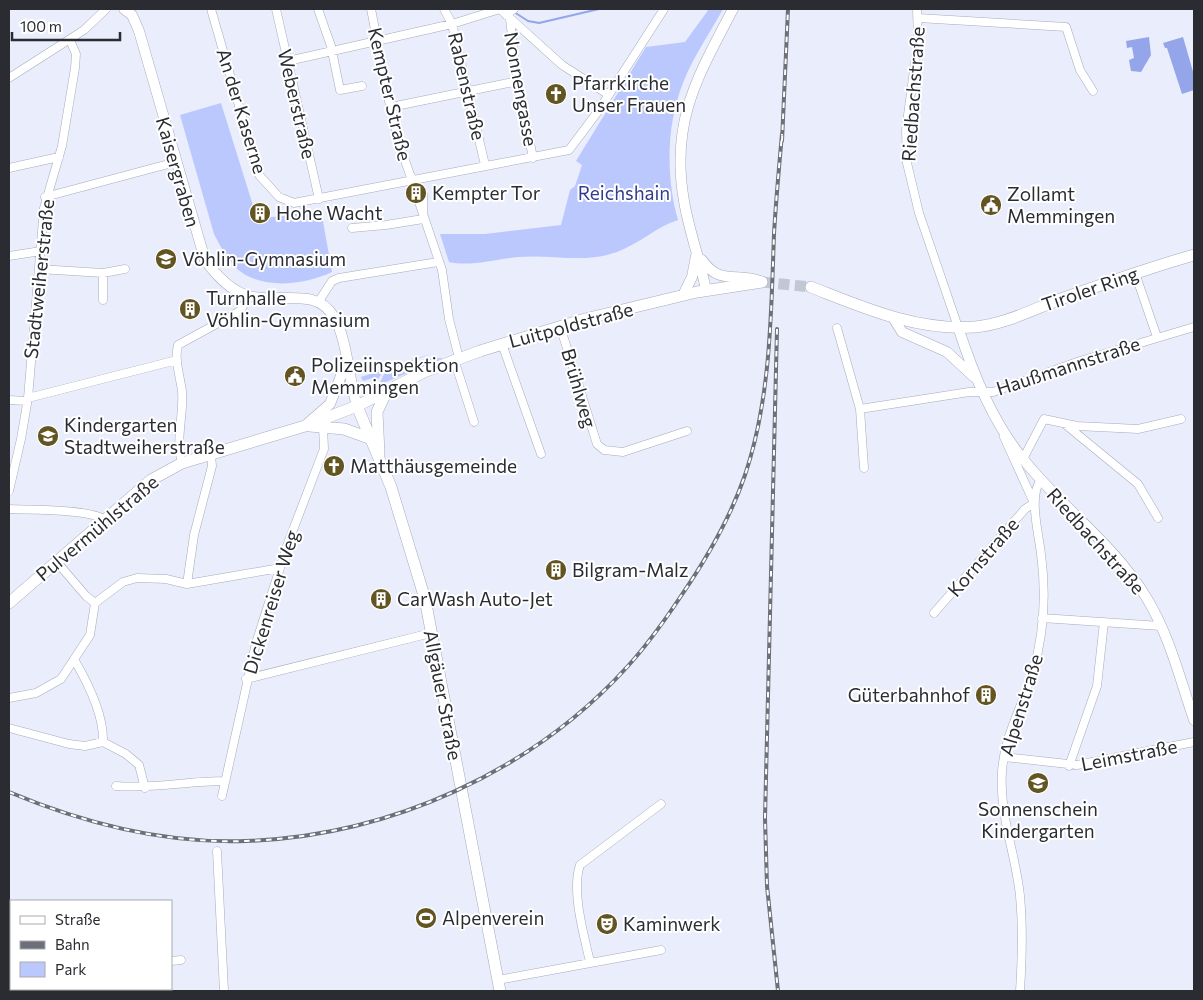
<svg xmlns="http://www.w3.org/2000/svg" width="1203" height="1000" viewBox="0 0 1203 1000" font-family="Commissioner,sans-serif">
	<rect width="100%" height="100%" fill="#e9edfc"/>
	<path fill="#bbc8fd" d="M709,9H723C710,33 693,57 683,83C666,125 666,178 678,220C656,227 639,244 617,252C584,264 552,254 518,257C496,259 470,267 449,262L440,234H485L561,225L570,190L575,186L582,165L576,161L646,47L685,42Z
		M221,103L256,215L259,219L321,210L332,272C304,285 260,291 235,267C226,258 220,245 214,234L180,115Z
		M433,353L383,372L375,383L373,378L363,381L361,377Z
		M439,358H443L379,385L384,374L419,361Z"/>
	<path fill="#95a5e9" d="M1149,37L1151,55L1141,72L1131,71L1129,60L1134,58L1132,47L1127,48L1126,41Z
		M1183,37L1194,75V90L1182,94L1167,48H1165L1163,43Z"/>
	<g fill="none" stroke-linecap="round" stroke-linejoin="round">
		<path stroke="#95a5e9" stroke-width="2" d="M514,12L528,21L539,23L599,9"/>
		<path stroke="#c3c6d4" stroke-width="11" stroke-dasharray="11 5.5" stroke-linecap="butt" d="M762,282L811,287"/>
		<g stroke="#a7abba" stroke-width="9">
			<path id="minor" d="M211,9L259,175L279,197L294,203L569,150L599,110L664,9
				M276,9L319,199
				M318,9L331,46L340,90L362,86
				M371,9C383,68 391,131 415,187
				M444,9L452,24L485,165
				M500,9L562,65L609,95
				M917,9L918,40L906,130L907,163L919,213L958,327
				M506,15L514,9
				M918,18L1066,27L1080,70L1093,91
				M510,19L517,78L533,158
				M288,61L452,24L500,9
				M9,78L84,30L106,9
				M391,107L518,81
				M9,168L59,157
				M45,197L176,162
				M418,199L442,270L449,319L459,358
				M423,212V194
				M352,228L386,225L423,219
				M9,256L41,251
				M39,269L103,273L125,269
				M1135,273L1157,337
				M103,300V273
				M319,301L332,281L339,278L438,262
				M560,326L597,444L604,450L623,452L687,431
				M837,328L860,409L864,468
				M502,344L541,454
				M454,359L474,422
				M28,398L177,360
				M9,400L27,401
				M860,409L969,392H993L1080,361L1194,327
				M1066,425L1138,484L1158,518
				M1004,437L1034,503
				M1023,459L1044,419L1077,426L1138,429L1181,419
				M182,463C175,440 184,415 182,391C180,376 174,359 178,345L240,311L249,296
				M9,491L21,439L28,398L44,208L62,146L75,68L76,54L70,40
				M9,509C29,510 89,509 103,519
				M56,561L86,596L95,603
				M187,584L194,535L212,466L211,455
				M95,603L123,582L137,578L166,579L187,584L280,568
				M934,613L1025,509L1034,503
				M1042,618L1161,626
				M75,661C89,685 104,715 103,742
				M246,679L431,633
				M9,698L36,693L61,679L90,635L95,603
				M9,728L69,744L85,746L103,742L126,754L139,765L145,788
				M1004,757L1077,765L1194,742
				M1069,766L1097,686L1104,622
				M116,786C152,789 188,781 225,781
				M222,796L256,643L288,543L324,449L323,426
				M217,851L224,991
				M171,961L181,960
				M9,962L11,961
				M590,962C584,935 571,891 580,865L661,804
				M498,980L661,950
				M167,989V991
				M1020,991C1022,960 1023,927 1020,896C1016,855 999,815 1002,772C1004,736 1023,705 1033,671C1044,634 1046,592 1041,554C1039,535 1028,495 1041,480"/>
		</g>
		<g stroke="#a7abba" stroke-width="11">
			<path id="tertiary" d="M124,9L132,15L139,31L205,260C216,275 230,291 249,296C278,304 316,286 334,317C347,338 349,381 357,406
				M702,260C720,286 736,272 760,281
				M706,290C700,260 689,231 684,201C670,121 698,76 733,9
				M685,291L692,277L696,256
				M894,319L902,332L947,352L974,377
				M958,327C973,373 992,421 1023,459C1061,507 1114,544 1146,597C1169,634 1180,679 1194,720
				M308,423L330,404L346,363"/>
		</g>
		<g stroke="#a7abba" stroke-width="12">
			<path id="secondary" d="M811,287C865,308 916,331 975,327C1002,325 1032,310 1058,300C1103,284 1148,268 1194,255
				M357,406L391,487L425,599L500,991
				M310,426L344,429L369,438
				M379,453L377,412L386,393
				M9,603L151,480L182,463L305,426L357,406L424,372L480,351L585,319L697,292L762,282"/>
		</g>
		<use href="#minor" stroke="#fff" stroke-width="8"/>
		<use href="#tertiary" stroke="#fff" stroke-width="10"/>
		<use href="#secondary" stroke="#fff" stroke-width="11"/>
		<g stroke="#6d6f79" stroke-width="4">
			<path id="rail" d="M782,141L788,9
				M777,329L765,818L767,886L778,991
				M9,792C83,823 164,844 246,841C389,836 532,772 628,666C648,644 665,620 681,596C707,558 730,519 745,475C771,398 771,314 774,234C776,200 779,167 782,134"/>
		</g>
		<use href="#rail" stroke="#fff" stroke-width="2" stroke-dasharray="5.5" stroke-linecap="butt"/>
	</g>
	<defs>
		<g id="church-disc" transform="scale(1.125)"><circle r="9.5" fill="#635522" stroke="#fff"/><path d="M-1.2-6h2.4v3.5h3.3v2.4h-3.3V6h-2.4V-.1h-3.3v-2.4h3.3Z" fill="#fff"/></g>
		<g id="building-disc" transform="scale(1.125)"><circle r="9.5" fill="#635522" stroke="#fff"/><path d="M-4-6H4V6H1V3H-1V6H-4ZM-2.5-4.3h1.7v1.8h-1.7ZM.8-4.3h1.7v1.8H.8ZM-2.5-1h1.7V.8h-1.7ZM.8-1h1.7V.8H.8Z" fill="#fff"/></g>
		<g id="civic-disc" transform="scale(1.125)"><circle r="9.5" fill="#635522" stroke="#fff"/><path d="M-.6-6.5H3V-4.5H.6V-3L4-1V1h2V6H-6V1h2V-1L-.6-3ZM-1.2 2.5V6h2.4V2.5Z" fill="#fff"/></g>
		<g id="school-disc" transform="scale(1.125)"><circle r="9.5" fill="#635522" stroke="#fff"/><path d="M0-5L7-2L0 1L-7-2ZM-4 1L0 2.5L4 1V4Q0 6-4 4Z" fill="#fff"/></g>
		<g id="stadium-disc" transform="scale(1.125)"><circle r="9.5" fill="#635522" stroke="#fff"/><path d="M0-5a6.5 5 0 1 0 0 10a6.5 5 0 1 0 0-10ZM-3.5-1.8h7v3.6h-7Z" fill="#fff"/></g>
		<g id="theatre-disc" transform="scale(1.125)"><circle r="9.5" fill="#635522" stroke="#fff"/><path d="M-5-5.5Q0-4 5-5.5V0Q5 5 0 6Q-5 5-5 0ZM-3.3-2.5H-1v1.5H-3.3ZM1-2.5H3.3v1.5H1ZM-2.8 1Q0 5.5 2.8 1Z" fill="#fff"/></g>
	</defs>
	<g fill-rule="evenodd">
		<use href="#church-disc" x="556" y="94"/>
		<use href="#building-disc" x="416" y="193"/>
		<use href="#civic-disc" x="991" y="205"/>
		<use href="#building-disc" x="260" y="213"/>
		<use href="#school-disc" x="166" y="259"/>
		<use href="#building-disc" x="190" y="309"/>
		<use href="#civic-disc" x="295" y="376"/>
		<use href="#school-disc" x="48" y="436"/>
		<use href="#church-disc" x="334" y="466"/>
		<use href="#building-disc" x="556" y="570"/>
		<use href="#building-disc" x="381" y="599"/>
		<use href="#building-disc" x="986" y="695"/>
		<use href="#school-disc" x="1038" y="783"/>
		<use href="#stadium-disc" x="426" y="918"/>
		<use href="#theatre-disc" x="607" y="924"/>
	</g>
	<g text-anchor="middle" stroke-width="4" stroke-linejoin="round" paint-order="stroke">
		<g font-size="19" fill="#2a2c32" stroke="#fff" text-anchor="start">
			<text x="572" y="90">Pfarrkirche<tspan x="572" dy="22">Unser Frauen</tspan></text>
			<text x="432" y="200">Kempter Tor</text>
			<text x="1007" y="201">Zollamt<tspan x="1007" dy="22">Memmingen</tspan></text>
			<text x="276" y="220">Hohe Wacht</text>
			<text x="182" y="266">Vöhlin-Gymnasium</text>
			<text x="206" y="305">Turnhalle<tspan x="206" dy="22">Vöhlin-Gymnasium</tspan></text>
			<text x="311" y="372">Polizeiinspektion<tspan x="311" dy="22">Memmingen</tspan></text>
			<text x="64" y="432">Kindergarten<tspan x="64" dy="22">Stadtweiherstraße</tspan></text>
			<text x="350" y="473">Matthäusgemeinde</text>
			<text x="572" y="577">Bilgram-Malz</text>
			<text x="397" y="606">CarWash Auto-Jet</text>
			<text x="970" y="702" text-anchor="end">Güterbahnhof</text>
			<text x="1038" y="816" text-anchor="middle">Sonnenschein<tspan x="1038" dy="22">Kindergarten</tspan></text>
			<text x="442" y="925">Alpenverein</text>
			<text x="623" y="931">Kaminwerk</text>
		</g>
		<g font-size="19" fill="#2a2c32" stroke="#fff">
			<text transform="translate(467 86) rotate(77)" y="7">Rabenstraße</text>
			<text transform="translate(521 89) rotate(80)" y="7">Nonnengasse</text>
			<text transform="translate(390 94) rotate(77)" y="7">Kempter Straße</text>
			<text transform="translate(913 94) rotate(-86)" y="7">Riedbachstraße</text>
			<text transform="translate(297 104) rotate(77)" y="7">Weberstraße</text>
			<text transform="translate(242 111) rotate(73)" y="7">An der Kaserne</text>
			<text transform="translate(178 172) rotate(74)" y="7">Kaisergraben</text>
			<text transform="translate(39 279) rotate(-84)" y="7">Stadtweiherstraße</text>
			<text transform="translate(1090 289) rotate(-19)" y="7">Tiroler Ring</text>
			<text transform="translate(571 325) rotate(-15)" y="7">Luitpoldstraße</text>
			<text transform="translate(1068 366) rotate(-18)" y="7">Haußmannstraße</text>
			<text transform="translate(579 388) rotate(74)" y="7">Brühlweg</text>
			<text transform="translate(97 528) rotate(-40)" y="7">Pulvermühlstraße</text>
			<text transform="translate(1096 541) rotate(48)" y="7">Riedbachstraße</text>
			<text transform="translate(983 557) rotate(-49)" y="7">Kornstraße</text>
			<text transform="translate(271 602) rotate(-73)" y="7">Dickenreiser Weg</text>
			<text transform="translate(443 695) rotate(79)" y="7">Allgäuer Straße</text>
			<text transform="translate(1021 705) rotate(-73)" y="7">Alpenstraße</text>
			<text transform="translate(1129 755) rotate(-11)" y="7">Leimstraße</text>
		</g>
		<g font-size="19" fill="#333c8c" stroke="#fff">
			<text x="624" y="200">Reichshain</text>
		</g>
	</g>
	<rect width="1203" height="1000" fill="none" stroke="#2a2c32" stroke-width="20"/>
	<rect x="10" y="900" width="162" height="90" fill="#ffffff" stroke="#aaabad"/>
	<rect x="20" y="916" width="25" height="8" fill="#ffffff" stroke="#aaabad"/>
	<text x="55" y="925" font-size="15" fill="#2a2c32">Straße</text>
	<rect x="20" y="941" width="25" height="8" fill="#6d6f79" stroke="#aaabad"/>
	<text x="55" y="950" font-size="15" fill="#2a2c32">Bahn</text>
	<rect x="20" y="962" width="25" height="15" fill="#bbc8fd" stroke="#aaabad"/>
	<text x="55" y="975" font-size="15" fill="#2a2c32">Park</text>
	<path d="M12 32v8h108v-8" fill="none" stroke="#2a2c32" stroke-width="2.5"/>
	<text x="20" y="32" font-size="15" fill="#2a2c32" stroke="#ffffff" stroke-width="4" paint-order="stroke">100 m</text>
</svg>
